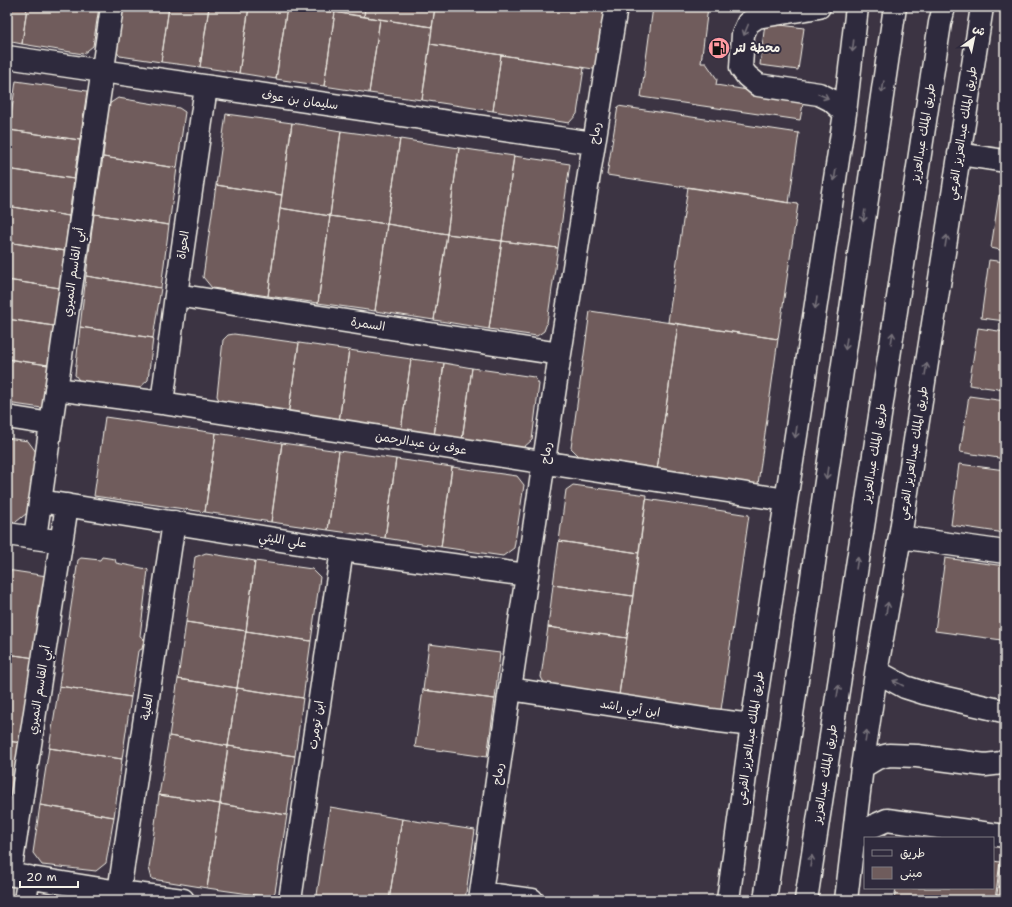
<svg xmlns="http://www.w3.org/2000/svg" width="1012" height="907" viewBox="0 0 1012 907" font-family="'Shantell Sans','Playpen Sans Arabic',sans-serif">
	<rect width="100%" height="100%" fill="#3c3443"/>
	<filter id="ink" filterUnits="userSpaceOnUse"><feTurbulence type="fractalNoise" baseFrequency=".025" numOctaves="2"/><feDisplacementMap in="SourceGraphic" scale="8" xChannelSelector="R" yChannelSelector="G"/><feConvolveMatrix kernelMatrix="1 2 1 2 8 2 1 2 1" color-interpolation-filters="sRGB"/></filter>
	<g filter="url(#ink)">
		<path fill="#6f5c5c" stroke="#f4f1e8" d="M7,7H27L22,44L7,41Z
			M27,7H99L93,46L83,54L22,44Z
			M121,7H169L161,62L120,56L115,50Z
			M169,7H209L200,67L161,62Z
			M209,7H249L239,73L200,67Z
			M249,7H287L276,79L239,73Z
			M287,7H301L335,12L324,86L276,79Z
			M301,7H365L364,17Z
			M365,7H435L432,27L364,17Z
			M435,7H609L600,70L430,44Z
			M653,7H708L701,63H706L717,79L716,85L804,99L800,120L641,97Z
			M335,12L380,19L369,93L324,86Z
			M380,19L432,27L422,100L369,93Z
			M765,23L804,28L798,70L760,65Z
			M430,44L501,55L493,111L422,100Z
			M501,55L584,68L577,114L569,123L493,111Z
			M16,81L87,91L80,140L9,130Z
			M118,98L179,108L185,112L177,168L103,157L109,104Z
			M618,106L799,133L789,203L607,175Z
			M226,114L292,123L282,195L216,185Z
			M292,123L341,131L330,216L280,208Z
			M9,130L80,140L74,179L7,169V142Z
			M341,131L400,139L387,224L330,216Z
			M400,139L459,148L447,234L387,224Z
			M459,148L514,156L502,241L447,234Z
			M514,156L570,164L558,248L502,241Z
			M103,157L177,168L169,225L94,214Z
			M7,169L74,179L69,216L7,206Z
			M216,185L282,195L268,296L212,288L203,277Z
			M688,187L798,204L778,339L668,322Z
			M999,195L1005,196V251L991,248Z
			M7,206L69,216L65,251L7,242Z
			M280,208L330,216L318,303L268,296Z
			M94,214L169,225L161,288L86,276Z
			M330,216L387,224L375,311L318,303Z
			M387,224L447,234L434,320L375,311Z
			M447,234L502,241L489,329L434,320Z
			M502,241L558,248L547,323L544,331L537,336L489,329Z
			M7,242L65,251L60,288L7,280Z
			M989,260L1005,262V321L981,318Z
			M86,276L161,288L153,338L80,327Z
			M7,280L60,288L54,326L7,319Z
			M590,311L678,324L657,470L582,459L571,448Z
			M7,319L54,326L48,365L7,359Z
			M678,324L778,339L758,484L657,470Z
			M80,327L153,338L148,380L135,392L82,384L75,375Z
			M978,328L1005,332V390L969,385Z
			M234,334L299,343L288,415L220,402L217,396L223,340L228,335Z
			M299,343L349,350L339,422L288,415Z
			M349,350L411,359L401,431L339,422Z
			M7,359L48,365L42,408L7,403Z
			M411,359L444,363L434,436L401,431Z
			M444,363L472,368L462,440L434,436Z
			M472,368L534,377L539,384L532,440L523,448L462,440Z
			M969,396L1005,401V459L960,452Z
			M105,417L216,433L205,512L94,496Z
			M216,433L282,443L271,522L205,512Z
			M7,438L28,441L36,452L27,513L16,522L7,520Z
			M282,443L339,451L328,530L271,522Z
			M339,451L396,459L385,538L328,530Z
			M396,459L452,467L441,547L385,538Z
			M959,464L1005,470V533L951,525Z
			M452,467L517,476L524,485L514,548L503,556L441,547Z
			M573,485L647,495L639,553L559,541L566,490Z
			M646,499L749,515L721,710L619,695Z
			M559,541L639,553L633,596L553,585Z
			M206,553L255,561L246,631L186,622L195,557Z
			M102,557L115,559L116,563L147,569L148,570L140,636L144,639L142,649L138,651L131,697L59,686L78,560L81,558L100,560Z
			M945,558L1005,566V620L1002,640L935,631Z
			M255,561L312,569L320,577L311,641L246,631Z
			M7,570L47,576L35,658L7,654Z
			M553,585L633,596L627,638L548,627Z
			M186,622L246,631L237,688L178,679Z
			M548,627L627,638L619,695L548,685L543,681L541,677Z
			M246,631L311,641L303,698L237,688Z
			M429,644L500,653L495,699L423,690Z
			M7,654L35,658L22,743L7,741Z
			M178,679L237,688L228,746L169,736Z
			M59,686L131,697L122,759L49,748Z
			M237,688L303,698L295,756L228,746Z
			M423,690L495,699L487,757L415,747Z
			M169,736L228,746L220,804L159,795Z
			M7,741L22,743L7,841Z
			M228,746L295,756L287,815L220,804Z
			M49,748L122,759L114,817L40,805Z
			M159,795L220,804L207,888L152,879L149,868Z
			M220,804L287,815L275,892L271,897L207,888Z
			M40,805L114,817L106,863L96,871L42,865L33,853Z
			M330,807L402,819L389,900H323L317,895Z
			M402,819L475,830L465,900H389Z
			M1002,851H1005V887L998,886Z
			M993,861L1000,862L995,900H894L896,888H993Z
			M998,887L1005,888V900H996Z"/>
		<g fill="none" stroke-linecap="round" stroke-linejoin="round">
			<g stroke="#f4f1e8" stroke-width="25">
				<path id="minor" d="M819,7L757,17L748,23L743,34L741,68L747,76L758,85L819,94L831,100L845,113
					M7,57L593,143
					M959,154L1005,161
					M176,295L560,354
					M56,389L162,403L786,500
					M162,403L176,295L206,87
					M7,417L51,424
					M40,501L342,550L527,575
					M7,534L49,540
					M900,537L1005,552
					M35,538L51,424L112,7
					M877,667L883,675L905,687L924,693L1003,711L1005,712
					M510,689L711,720L752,725
					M862,767L877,758L889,755L917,756L985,765L1002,763L1005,760
					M853,841L869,828L887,820L1005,836
					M7,874L119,892L183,900
					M10,874L67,505
					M119,892L174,522
					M481,893L532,900
					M25,900L29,877
					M290,900L342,550
					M480,900L510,689L527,575L560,354L616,7
					M728,900L752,725L845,113L857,7
					M846,900L862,767L877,667L900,537L982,7"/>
			</g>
			<g stroke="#f4f1e8" stroke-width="25">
				<path id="major" d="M765,900L895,7
					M806,900L940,23L944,7"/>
			</g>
			<use href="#minor" stroke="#2f2a3d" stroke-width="22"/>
			<use href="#major" stroke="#2f2a3d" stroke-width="22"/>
		</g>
		<defs><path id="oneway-shaft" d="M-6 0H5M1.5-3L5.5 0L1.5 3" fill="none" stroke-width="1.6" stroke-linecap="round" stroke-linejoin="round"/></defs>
		<g stroke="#747079">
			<use href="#oneway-shaft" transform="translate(746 30) rotate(112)"/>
			<use href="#oneway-shaft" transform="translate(853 46) rotate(97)"/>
			<use href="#oneway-shaft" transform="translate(883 87) rotate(98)"/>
			<use href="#oneway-shaft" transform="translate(823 96) rotate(24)"/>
			<use href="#oneway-shaft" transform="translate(835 175) rotate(99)"/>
			<use href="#oneway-shaft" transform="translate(864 216) rotate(98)"/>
			<use href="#oneway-shaft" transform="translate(946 241) rotate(-81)"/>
			<use href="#oneway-shaft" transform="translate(816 303) rotate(99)"/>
			<use href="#oneway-shaft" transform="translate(892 338) rotate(-81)"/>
			<use href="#oneway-shaft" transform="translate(846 344) rotate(98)"/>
			<use href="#oneway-shaft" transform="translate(926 369) rotate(-81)"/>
			<use href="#oneway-shaft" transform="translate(796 432) rotate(99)"/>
			<use href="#oneway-shaft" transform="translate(827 473) rotate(98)"/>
			<use href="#oneway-shaft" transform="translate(857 563) rotate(-81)"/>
			<use href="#oneway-shaft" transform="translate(887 608) rotate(-80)"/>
			<use href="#oneway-shaft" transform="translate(898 683) rotate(-152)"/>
			<use href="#oneway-shaft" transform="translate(838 691) rotate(-81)"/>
			<use href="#oneway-shaft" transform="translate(866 736) rotate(-82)"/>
			<use href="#oneway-shaft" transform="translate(811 861) rotate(-81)"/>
		</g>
	</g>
	<defs>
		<g id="fuel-disc" transform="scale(1.15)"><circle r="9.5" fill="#ff9aa2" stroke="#2f2a3d"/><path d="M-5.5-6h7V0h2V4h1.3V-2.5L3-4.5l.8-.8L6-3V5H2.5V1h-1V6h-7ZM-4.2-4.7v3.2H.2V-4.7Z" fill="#111"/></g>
	</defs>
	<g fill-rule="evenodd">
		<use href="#fuel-disc" x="719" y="48"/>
	</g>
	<g text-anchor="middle" stroke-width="4" stroke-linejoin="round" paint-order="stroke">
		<g font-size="12" font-weight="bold" fill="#f4f1e8" stroke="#2f2a3d" text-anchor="start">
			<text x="734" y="52">محطة لتر</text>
		</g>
		<g font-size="12" fill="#f4f1e8" stroke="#2f2a3d">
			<text transform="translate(300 100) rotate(8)" y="4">سليمان بن عوف</text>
			<text transform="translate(595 133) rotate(-81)" y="4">رماح</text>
			<text transform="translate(923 133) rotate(-81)" y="4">طريق الملك عبدالعزيز</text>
			<text transform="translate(962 133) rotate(-81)" y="4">طريق الملك عبدالعزيز الفرعي</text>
			<text transform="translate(183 245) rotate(-82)" y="4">الحواة</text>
			<text transform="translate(73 272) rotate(-82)" y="4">أبي القاسم النميري</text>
			<text transform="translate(368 324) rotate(9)" y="4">السمرة</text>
			<text transform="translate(421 443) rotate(9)" y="4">عوف بن عبدالرحمن</text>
			<text transform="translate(546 453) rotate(-82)" y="4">رماح</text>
			<text transform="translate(874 453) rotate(-81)" y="4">طريق الملك عبدالعزيز</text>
			<text transform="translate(913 453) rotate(-81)" y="4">طريق الملك عبدالعزيز الفرعي</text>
			<text transform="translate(283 540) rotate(9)" y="4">علي الليثي</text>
			<text transform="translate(39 690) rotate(-81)" y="4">أبي القاسم النميري</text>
			<text transform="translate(147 707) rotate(-81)" y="4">العلية</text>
			<text transform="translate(630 708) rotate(9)" y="4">ابن أبي راشد</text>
			<text transform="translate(316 725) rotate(-82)" y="4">ابن تومرت</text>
			<text transform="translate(750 738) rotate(-82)" y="4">طريق الملك عبدالعزيز الفرعي</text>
			<text transform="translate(498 774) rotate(-82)" y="4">رماح</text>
			<text transform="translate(825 774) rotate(-81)" y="4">طريق الملك عبدالعزيز</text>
		</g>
	</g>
	<rect width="1012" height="907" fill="none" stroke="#2f2a3d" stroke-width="24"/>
	<rect x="12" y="12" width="988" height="883" fill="none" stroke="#f4f1e8" stroke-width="1.5" filter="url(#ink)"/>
	<rect x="864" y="837" width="130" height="52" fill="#2f2a3d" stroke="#7e7a81"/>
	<rect x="872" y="850" width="20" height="6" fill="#2f2a3d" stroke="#7e7a81"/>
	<text x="900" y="857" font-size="12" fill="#f4f1e8">طريق</text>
	<rect x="872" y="867" width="20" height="12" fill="#6f5c5c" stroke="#7e7a81"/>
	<text x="900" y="877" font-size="12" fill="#f4f1e8">مبنى</text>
	<g transform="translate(974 38) rotate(33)" stroke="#2f2a3d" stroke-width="3" paint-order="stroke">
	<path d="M0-3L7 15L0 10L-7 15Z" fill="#f4f1e8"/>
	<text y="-6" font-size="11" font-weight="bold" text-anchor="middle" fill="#f4f1e8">ش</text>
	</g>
	<path d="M20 881v6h58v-6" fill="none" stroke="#f4f1e8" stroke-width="2"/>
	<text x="26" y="881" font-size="12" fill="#f4f1e8" stroke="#2f2a3d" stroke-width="3" paint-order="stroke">20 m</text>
</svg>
